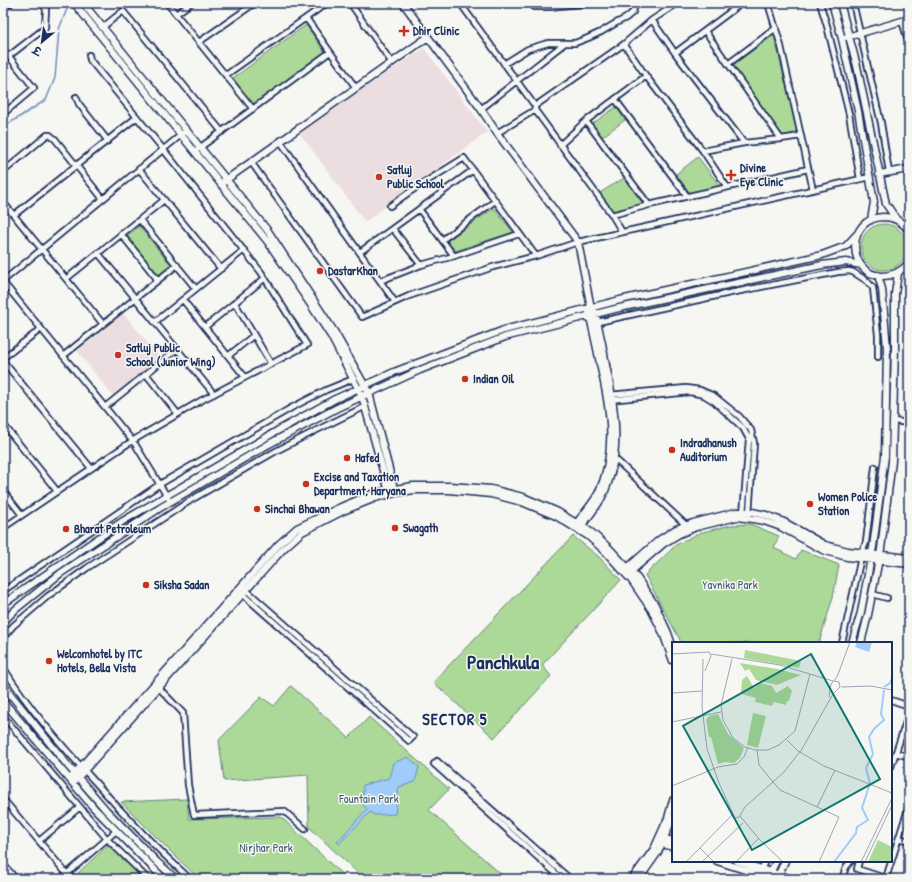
<svg xmlns="http://www.w3.org/2000/svg" width="912" height="882" viewBox="0 0 912 882" font-family="'Patrick Hand','Playpen Sans Deva',sans-serif">
	<rect width="100%" height="100%" fill="#f6f6f2"/>
	<filter id="ink" filterUnits="userSpaceOnUse"><feTurbulence type="fractalNoise" baseFrequency=".025" numOctaves="2"/><feDisplacementMap in="SourceGraphic" scale="8" xChannelSelector="R" yChannelSelector="G"/><feConvolveMatrix kernelMatrix="1 2 1 2 8 2 1 2 1" color-interpolation-filters="sRGB"/></filter>
	<g filter="url(#ink)">
		<path fill="#ecdde1" d="M424,48L487,132L365,222L299,132Z
			M123,313L160,358L113,396L77,351Z"/>
		<path fill="#acd998" stroke="#64847b" d="M306,25L325,52L253,105L233,78Z
			M774,35L797,132L783,136L733,65Z
			M616,107L625,120L602,137L592,124Z
			M698,157L720,186L690,193L676,174Z
			M624,178L643,204L610,211L598,194Z
			M494,208L513,232L455,251L447,241Z
			M861 247a23 23 0 1 1 46 0a23 23 0 1 1-46 0Z
			M139,226L171,265L159,275L127,236Z
			M750,524L779,536L774,548L796,559L801,550L839,565L833,597L819,643H681L679,638L645,575L676,545L699,533L731,525Z
			M573,536L598,556L621,580L542,665L551,676L494,738L433,682Z
			M291,686L349,738L369,717L449,789L429,810L503,876L501,879H410L409,872L361,876L309,827L308,775L224,781L219,740L261,697L274,706Z
			M187,799L189,819L281,817L347,879H199L174,855L121,802Z
			M109,844L143,879H80L76,875Z"/>
		<path fill="#9fccfa" stroke="#6a8dbc" d="M408,757L419,767L415,782L399,787L395,814L374,815L370,812L339,844L337,842L367,809L363,805V785L389,778L393,763Z"/>
		<g fill="none" stroke-linecap="round" stroke-linejoin="round">
			<path stroke="#6a8dbc" stroke-width="1.5" d="M3,128L5,126L46,100L55,78L59,29L67,9L71,3"/>
			<g stroke="#1b2f5e" stroke-width="8">
				<path id="minor" d="M167,3L253,109
					M350,3L392,63
					M460,3L535,106
					M768,3L781,46L813,190
					M820,3L827,26L849,114L860,179
					M853,3L881,123L889,172
					M534,7H549L588,3
					M3,9L11,3
					M176,14L191,3
					M306,18L356,88
					M652,20L675,53L744,143
					M902,21L909,44
					M103,27L123,11L222,132
					M705,31L781,139
					M199,42L255,3
					M624,44L646,76L703,151L727,187
					M3,49L34,88L3,114
					M675,53L742,3
					M9,56L45,28L46,9L41,3
					M504,64L528,49L548,43H575L588,38L601,32L616,23L626,18L633,12L634,8L630,3
					M728,64L776,28
					M226,75L327,3
					M76,97L79,104L108,141
					M615,99L687,196
					M481,109L565,43
					M535,110L612,215L622,232
					M586,121L649,205
					M497,133L535,110V106L624,44L652,20L678,3
					M280,141L395,302
					M560,145L586,121L646,76
					M198,149L330,52
					M703,151L744,143L781,139L801,136
					M251,162L362,317L409,296L493,267L536,256L578,242L870,177
					M139,169L221,269
					M3,172L47,135H50L55,139L103,199
					M3,202L103,324
					M390,206L411,191L464,158L536,256
					M419,209L454,256
					M14,215L137,117
					M612,215L649,205L808,169
					M140,220L196,289
					M393,229L421,265
					M121,234L158,280
					M442,240L495,201
					M360,252L473,170
					M98,253L214,394
					M66,279L164,200
					M3,281L187,130
					M380,281L421,265L454,256L519,234
					M3,282L135,444L168,498
					M183,300L245,377
					M235,303L271,364
					M155,322L244,250
					M598,322L730,293L838,272L849,271L853,272L867,281L873,288L878,335V357
					M205,327L265,278
					M63,356L177,265
					M228,356L254,335
					M3,358L41,329
					M3,361L91,468
					M146,374L178,414
					M609,395L686,388L700,390L714,396L739,416L751,430L754,443L749,514
					M609,400L690,392L704,395L715,402L743,428L749,439L743,514
					M105,407L177,349
					M893,421L909,423
					M3,424L57,491
					M613,457L688,527
					M3,491L22,515
					M3,528L132,441L202,400L307,345L261,272L163,149L90,60L89,55
					M3,591L160,484L291,408L326,390L353,379
					M241,593L409,741L413,737L245,589
					M872,594L887,598
					M842,643L862,553L866,542L875,467
					M3,650L6,634L13,626L48,596L87,568L191,500L276,451L317,430L366,406
					M3,667C29,709 63,747 96,783C126,817 157,849 190,879
					M157,686L183,713L188,785L194,815L284,811L305,829
					M891,700L909,706
					M3,716L107,839L148,879
					M896,753L909,757
					M891,767L909,713
					M3,799L67,874L74,879
					M899,838L909,841
					M39,841L80,807
					M859,861L857,869L888,879
					M3,864L16,879
					M886,878L909,806
					M61,879L116,831
					M562,879L434,764L437,761L570,879
					M757,879L765,861
					M842,879L846,867L851,861"/>
			</g>
			<g stroke="#1b2f5e" stroke-width="9">
				<path id="tertiary" d="M74,3L268,242L311,305L331,336L362,396L389,492
					M83,3L268,231L335,333L369,393L395,492
					M403,3L481,109L497,133L578,242L591,308
					M832,3L842,39L858,111L874,202L871,220
					M840,3L857,66L886,204L897,220
					M847,37L909,19
					M879,174L909,169
					M223,182L428,37
					M909,231C903,222 894,217 883,217C846,218 846,274 882,276C894,276 902,271 909,263
					M574,526C582,516 592,505 598,494C618,452 610,407 600,364C597,347 593,330 589,313
					M579,529C587,519 596,508 602,497C623,456 615,408 606,365C603,347 599,329 595,312
					M625,570L659,540L676,529L693,523L736,512H752L766,515L784,522L825,545L848,551L909,558
					M628,574L663,544L679,534L696,527L737,517L753,519L764,521L781,527L823,550L847,557L909,564
					M3,604L123,521L277,431L335,399L394,372L504,330L620,300L822,255L846,246L858,233
					M3,622L16,609L61,573L163,506L269,444L337,408L420,370L505,337L619,308L822,265L846,262L861,265
					M852,643L861,612L873,547L885,456L887,348L882,289L878,275
					M861,643L868,615L881,549L892,461L895,348V294L898,273
					M3,685L69,767L106,810L157,862L176,879
					M3,701L94,808L164,879
					M70,779L279,544L297,528L341,507L377,492L413,486H450L491,489L523,497L558,512L591,532L609,548L637,578L655,605L668,633L673,648
					M73,783L283,549L302,532L343,511L378,497L395,493L414,490H449L491,494L522,502L556,516L588,536L605,551L632,581L651,609L663,633L673,661
					M661,837L673,841
					M659,843L673,847
					M717,861L773,879
					M737,861L792,879
					M770,874L776,861
					M777,878L785,861
					M632,879L654,849L668,818L673,800
					M639,879L658,852L673,817"/>
			</g>
			<use href="#minor" stroke="#f6f6f2" stroke-width="4.5"/>
			<use href="#tertiary" stroke="#f6f6f2" stroke-width="6"/>
		</g>
	</g>
	<g fill="#c8321e" stroke="#f6f6f2" stroke-width="1.5">
		<path d="M402 25h4v4h4v4h-4v4h-4v-4h-4v-4h4z"/>
		<path d="M729 169h4v4h4v4h-4v4h-4v-4h-4v-4h4z"/>
		<circle cx="379" cy="177" r="4"/>
		<circle cx="320" cy="271" r="4"/>
		<circle cx="118" cy="355" r="4"/>
		<circle cx="465" cy="379" r="4"/>
		<circle cx="672" cy="450" r="4"/>
		<circle cx="347" cy="458" r="4"/>
		<circle cx="306" cy="484" r="4"/>
		<circle cx="810" cy="504" r="4"/>
		<circle cx="257" cy="509" r="4"/>
		<circle cx="395" cy="528" r="4"/>
		<circle cx="66" cy="529" r="4"/>
		<circle cx="146" cy="585" r="4"/>
		<circle cx="49" cy="661" r="4"/>
	</g>
	<g text-anchor="middle" stroke-width="3" stroke-linejoin="round" paint-order="stroke">
		<g font-size="12" font-weight="bold" fill="#1b2f5e" stroke="#f6f6f2" text-anchor="start">
			<text x="413" y="35">Dhir Clinic</text>
			<text x="740" y="172">Divine<tspan x="740" dy="14">Eye Clinic</tspan></text>
			<text x="387" y="174">Satluj<tspan x="387" dy="14">Public School</tspan></text>
			<text x="328" y="275">DastarKhan</text>
			<text x="126" y="352">Satluj Public<tspan x="126" dy="14">School (Junior Wing)</tspan></text>
			<text x="473" y="383">Indian Oil</text>
			<text x="680" y="447">Indradhanush<tspan x="680" dy="14">Auditorium</tspan></text>
			<text x="355" y="462">Hafed</text>
			<text x="314" y="481">Excise and Taxation<tspan x="314" dy="14">Department, Haryana</tspan></text>
			<text x="818" y="501">Women Police<tspan x="818" dy="14">Station</tspan></text>
			<text x="265" y="513">Sinchai Bhawan</text>
			<text x="403" y="532">Swagath</text>
			<text x="74" y="533">Bharat Petroleum</text>
			<text x="154" y="589">Siksha Sadan</text>
			<text x="57" y="658">Welcomhotel by ITC<tspan x="57" dy="14">Hotels, Bella Vista</tspan></text>
		</g>
		<g font-size="12" fill="#3f5a6c" stroke="#f6f6f2">
			<text x="730" y="589">Yavnika Park</text>
			<text x="369" y="803">Fountain Park</text>
			<text x="266" y="852">Nirjhar Park</text>
		</g>
		<g font-size="16" font-weight="bold" letter-spacing="1" fill="#1b2f5e" stroke="#f6f6f2">
			<text x="455" y="725">SECTOR 5</text>
		</g>
		<g font-size="20" font-weight="bold" fill="#1b2f5e" stroke="#f6f6f2">
			<text x="503" y="669">Panchkula</text>
		</g>
	</g>
	<g transform="translate(672 642)">
		<rect width="220" height="220" fill="#f6f6f2"/>
		<path d="M73,8L129,19L127,26L72,16ZM68,21L105,27L129,33L105,43L84,38L77,27L73,29ZM75,34L82,46L89,41L100,44L104,51L116,44L120,49L117,59H115L114,63L102,60L100,64L83,60L84,56L69,52L70,38ZM81,71L94,74L86,106L75,103ZM46,72L56,92L72,106L68,116L62,121L53,120L46,122L39,95H37L34,78L37,74ZM206,198L220,205V220H196Z" fill="#acd998"/>
		<path d="M185,0H200L197,10L183,5Z" fill="#9fccfa"/>
		<path fill="none" stroke="#9fccfa" stroke-width="2" d="M212,45L218,41L220,36M162,220L184,191L185,185L196,178L190,166L198,141L194,126L201,112L197,95L202,87L212,78L209,72L212,48"/>
		<path fill="none" stroke="#9ea6b7" stroke-width="1" d="M0,12L37,10L39,14L33,29M39,12L108,23L161,39M31,17L30,65L35,107L47,141L63,176L67,175L73,165L112,130L130,107L161,52L168,45L167,40L162,39M60,17L49,63L51,78L61,96L73,105L83,108H96L107,103L123,89L138,32M169,45L199,44L220,48M0,51L30,49M157,55L159,42L165,35L178,0M0,80L49,70M115,98L126,109L152,124L220,151M85,108L87,123L101,140M101,140L108,148L167,175L147,220M0,144L46,125L65,122L72,115L76,105M145,165L163,128M68,174L87,197L111,220M28,206L42,220M14,220L60,173M30,220L71,181M64,220L86,197M189,220L220,156M193,220L220,163"/>
		<path fill="#0f766e" fill-opacity="0.15" stroke="#0f766e" stroke-width="2" d="M139,12L208,137L80,208L11,84Z"/>
		<rect width="220" height="220" fill="none" stroke="#1b2f5e" stroke-width="2"/>
	</g>
	<rect width="912" height="882" fill="none" stroke="#f6f6f2" stroke-width="16"/>
	<rect x="8" y="8" width="896" height="866" fill="none" stroke="#1b2f5e" stroke-width="1.5" filter="url(#ink)"/>
	<g transform="translate(42 42) rotate(209)" stroke="#f6f6f2" stroke-width="3" paint-order="stroke">
	<path d="M0-3L7 15L0 10L-7 15Z" fill="#1b2f5e"/>
	<text y="-6" font-size="11" font-weight="bold" text-anchor="middle" fill="#1b2f5e">उ</text>
	</g>
</svg>
